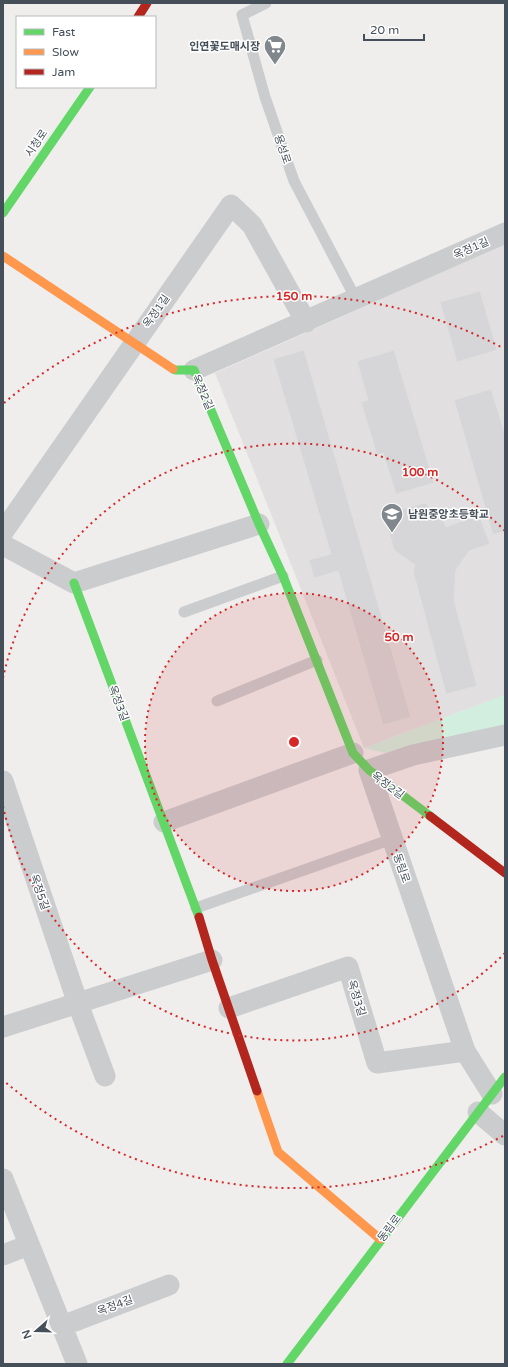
<svg xmlns="http://www.w3.org/2000/svg" width="508" height="1367" viewBox="0 0 508 1367" font-family="'Varela Round','Noto Sans KR',sans-serif">
	<rect width="100%" height="100%" fill="#efeeed"/>
	<path fill="#e1dfdf" d="M505,244V695L364,748L215,373Z"/>
	<path fill="#d2eede" d="M505,695V726L385,753L364,748Z"/>
	<path fill="#d6d6d8" stroke="#e0e0e0" d="M480,291L497,350L457,362L440,302Z
		M304,350L411,717L383,725L338,571L314,578L309,560L331,554L273,359Z
		M394,350L434,483L396,494L383,453L377,455L361,402L368,400L357,361Z
		M491,389L505,434V531L493,535L454,400Z
		M425,503L442,517L446,527L479,515L490,544L469,551L456,570L454,600L477,686L446,694L413,571L415,565L394,550L387,526L402,509Z"/>
	<g fill="none" stroke-linecap="round" stroke-linejoin="round">
		<path stroke="#caccce" stroke-width="11" d="M266,3L242,15L265,97L294,181L356,299
			M184,612L283,576
			M217,701L317,660
			M196,908L392,839"/>
		<path stroke="#caccce" stroke-width="21" d="M194,370L505,233
			M3,532L231,205L252,225L306,322
			M3,545L74,583L259,524
			M3,781L78,1004L105,1076
			M164,822L353,753
			M229,1008L348,967L377,1063L465,1051
			M3,1027L212,960
			M492,1094L465,1051L369,770L413,755L505,735
			M478,1112L505,1135
			M3,1179L77,1364
			M3,1255L29,1245
			M62,1326L169,1285"/>
		<path stroke="#63d668" stroke-width="9" d="M3,213L90,87
			M173,369L175,370H194L259,524L283,576L353,753L369,770L430,816
			M74,583L199,917
			M287,1364L505,1077"/>
		<path stroke="#ff974d" stroke-width="9" d="M3,256L173,369
			M257,1091L278,1152L380,1239"/>
		<path stroke="#b3261e" stroke-width="9" d="M138,17L147,3
			M430,816L505,873
			M199,917L212,960L257,1091"/>
	</g>
	<circle cx="294" cy="742" r="149" fill="#d62828" fill-opacity=".12"/>
	<g fill="none" stroke="#d62828" stroke-width="2" stroke-dasharray="2 4">
		<circle cx="294" cy="742" r="149"/>
		<path d="M505 953A298 298 0 0 1 3 806M3 678A298 298 0 0 1 505 531"/>
		<path d="M503 1136A446 446 0 0 1 4 1081M4 403A446 446 0 0 1 503 348"/>
	</g>
	<defs>
		<g id="supermarket-pin" transform="scale(1.15)"><path d="M0 17L-7.5 6A9.5 9.5 0 1 1 7.5 6Z" fill="#80878d" stroke="#fff"/><path d="M-6-5.5h2.5l.6 2H6L4.5 2H-2.5L-4.4-4H-6ZM-1.5 3.2a1.3 1.3 0 1 0 .1 0ZM3 3.2a1.3 1.3 0 1 0 .1 0Z" fill="#fff"/></g>
		<g id="school-pin" transform="scale(1.15)"><path d="M0 17L-7.5 6A9.5 9.5 0 1 1 7.5 6Z" fill="#80878d" stroke="#fff"/><path d="M0-5L7-2L0 1L-7-2ZM-4 1L0 2.5L4 1V4Q0 6-4 4Z" fill="#fff"/></g>
	</defs>
	<g fill-rule="evenodd">
		<use href="#supermarket-pin" x="275" y="46"/>
		<use href="#school-pin" x="392" y="514"/>
	</g>
	<g text-anchor="middle" stroke-width="3" stroke-linejoin="round" paint-order="stroke">
		<g font-size="11" font-weight="bold" fill="#454f5a" stroke="#fff" text-anchor="end">
			<text x="260" y="50">인연꽃도매시장</text>
			<text x="408" y="518" text-anchor="start">남원중앙초등학교</text>
		</g>
		<g font-size="11" fill="#454f5a" stroke="#fff">
			<text transform="translate(36 143) rotate(-56)" y="4">시청로</text>
			<text transform="translate(283 149) rotate(71)" y="4">용성로</text>
			<text transform="translate(471 248) rotate(-24)" y="4">옥정1길</text>
			<text transform="translate(156 311) rotate(-55)" y="4">옥정1길</text>
			<text transform="translate(203 392) rotate(66)" y="4">옥정2길</text>
			<text transform="translate(119 703) rotate(69)" y="4">옥정3길</text>
			<text transform="translate(388 785) rotate(37)" y="4">옥정2길</text>
			<text transform="translate(402 868) rotate(71)" y="4">동림로</text>
			<text transform="translate(40 892) rotate(71)" y="4">옥정5길</text>
			<text transform="translate(357 998) rotate(73)" y="4">옥정3길</text>
			<text transform="translate(389 1228) rotate(-53)" y="4">동림로</text>
			<text transform="translate(115 1305) rotate(-20)" y="4">옥정4길</text>
		</g>
	</g>
	<circle cx="294" cy="742" r="6" fill="#d62828" stroke="#fff" stroke-width="2"/>
	<g font-size="12" text-anchor="middle" font-weight="bold" fill="#d62828" stroke="#fff" stroke-width="3" stroke-linejoin="round" paint-order="stroke">
		<text x="294" y="300">150 m</text>
		<text x="420" y="476">100 m</text>
		<text x="399" y="641">50 m</text>
	</g>
	<rect width="508" height="1367" fill="none" stroke="#454f5a" stroke-width="8"/>
	<rect x="16" y="16" width="140" height="72" fill="#ffffff" stroke="#b5b9bd"/>
	<rect x="24" y="29" width="20" height="6" fill="#63d668" stroke="#b5b9bd"/>
	<text x="52" y="36" font-size="12" fill="#454f5a">Fast</text>
	<rect x="24" y="49" width="20" height="6" fill="#ff974d" stroke="#b5b9bd"/>
	<text x="52" y="56" font-size="12" fill="#454f5a">Slow</text>
	<rect x="24" y="69" width="20" height="6" fill="#b3261e" stroke="#b5b9bd"/>
	<text x="52" y="76" font-size="12" fill="#454f5a">Jam</text>
	<g transform="translate(36 1331) rotate(250)" stroke="#ffffff" stroke-width="3" paint-order="stroke">
	<path d="M0-3L7 15L0 10L-7 15Z" fill="#454f5a"/>
	<text y="-6" font-size="11" font-weight="bold" text-anchor="middle" fill="#454f5a">N</text>
	</g>
	<path d="M364 34v6h60v-6" fill="none" stroke="#454f5a" stroke-width="2"/>
	<text x="370" y="34" font-size="12" fill="#454f5a" stroke="#ffffff" stroke-width="3" paint-order="stroke">20 m</text>
</svg>
